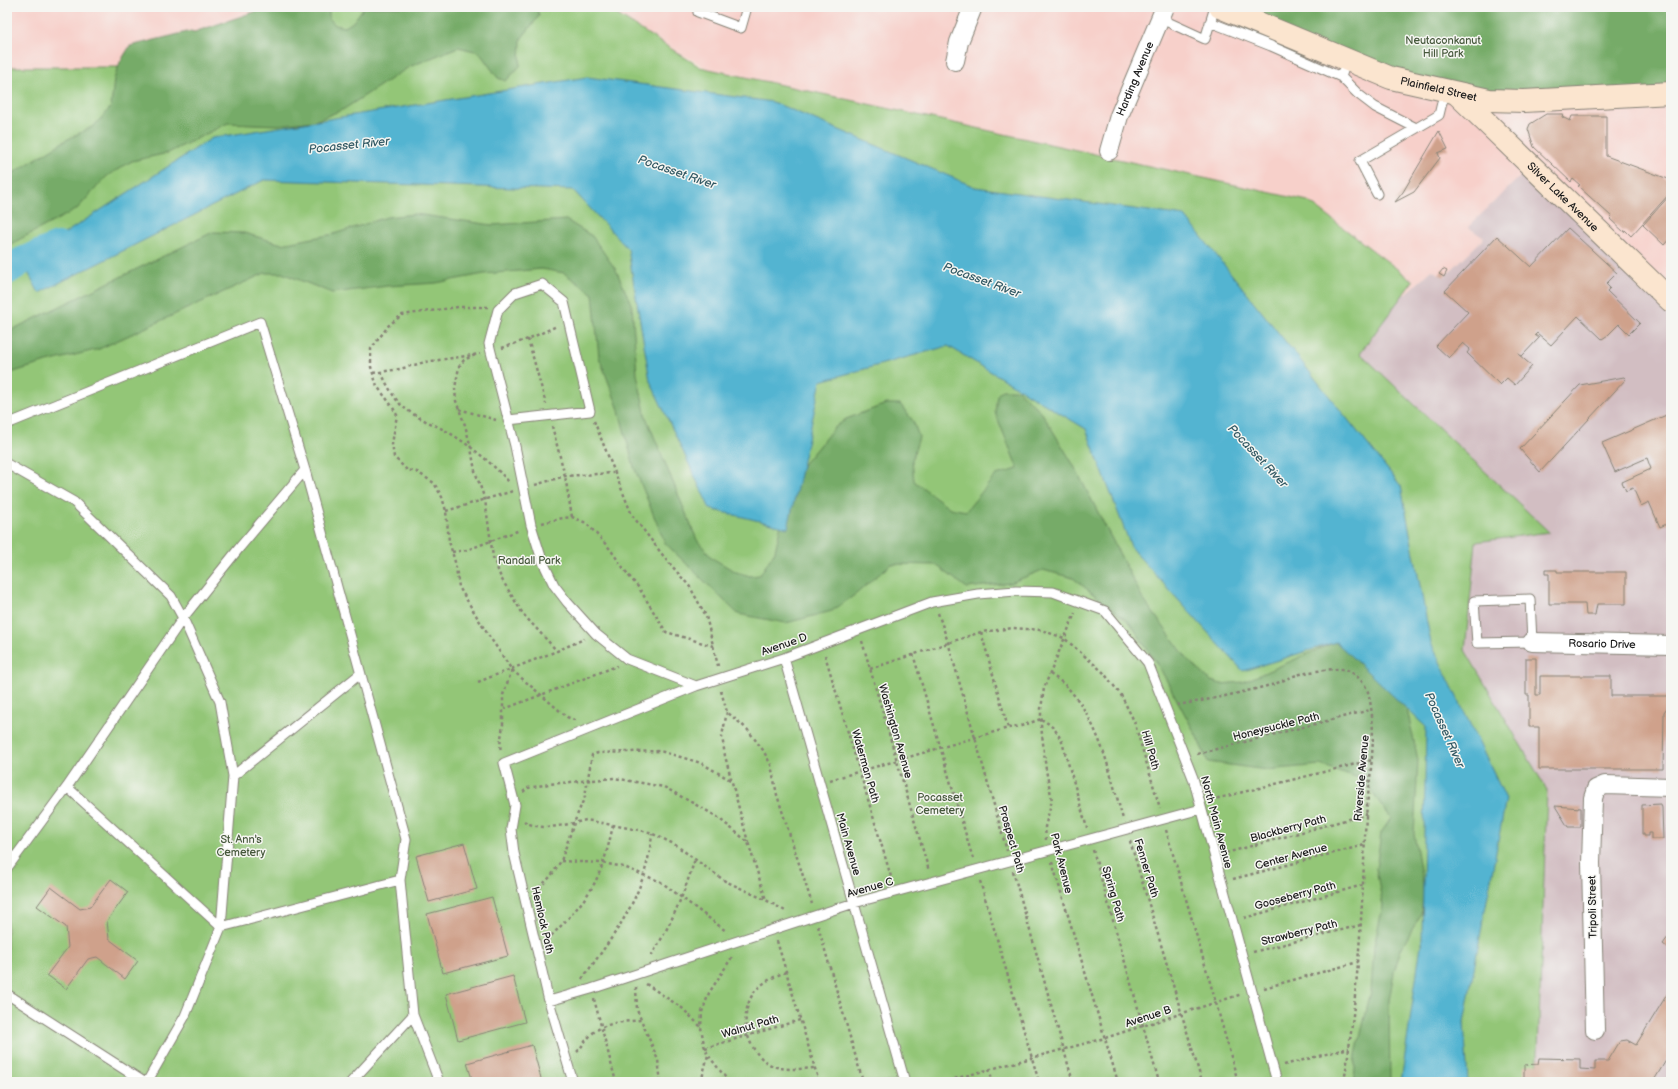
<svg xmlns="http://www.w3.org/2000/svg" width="1678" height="1089" viewBox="0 0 1678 1089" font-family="'Balsamiq Sans',sans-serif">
	<rect width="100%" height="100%" fill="#f6f6f2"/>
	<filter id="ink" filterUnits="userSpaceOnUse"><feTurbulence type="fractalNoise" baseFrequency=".025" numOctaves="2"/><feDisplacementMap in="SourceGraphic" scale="8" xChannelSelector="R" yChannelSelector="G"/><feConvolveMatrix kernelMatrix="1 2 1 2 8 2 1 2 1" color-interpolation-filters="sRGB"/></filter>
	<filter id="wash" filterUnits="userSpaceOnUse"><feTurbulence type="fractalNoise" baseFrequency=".012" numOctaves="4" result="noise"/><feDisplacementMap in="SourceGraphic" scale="16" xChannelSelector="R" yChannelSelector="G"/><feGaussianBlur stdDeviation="0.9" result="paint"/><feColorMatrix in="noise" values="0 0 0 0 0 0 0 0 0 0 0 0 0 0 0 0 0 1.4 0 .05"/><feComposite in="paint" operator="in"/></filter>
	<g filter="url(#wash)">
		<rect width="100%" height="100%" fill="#f1e7d0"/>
		<path fill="#f7d0ca" d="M7,7H280L266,8L194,32L191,31L130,46L120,62L114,79L7,120Z
			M537,7H1219L1671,97V303L1468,226L1484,238L1444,277L1432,270L1406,294L1380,297L759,99L689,58L625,28Z"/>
		<path fill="#d2bec2" d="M1525,172L1671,303V1082H1484L1336,362L1380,297L1406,294L1432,270L1444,277L1484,238L1468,227Z"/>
		<path fill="#93c677" stroke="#58714a" d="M312,7H605L700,67L1308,201L1413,281L1360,353L1549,532L1476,542L1465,650L1547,790L1537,1082H7V67H156Z"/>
		<path fill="#76ab68" stroke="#496442" d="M280,7H329V18L335,25L345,27L353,22L364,7H537L539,16L521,39L520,66L506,81L498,78L479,52L458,47L409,67L344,109L315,121L278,125L228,123L168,153L132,161L107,176L77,209L7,246V177L66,140L94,126L111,107L114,79L120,62L130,46L191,31L194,32L266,8Z
			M1219,7H1671V97L1443,90Z
			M415,214L492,225L566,220L592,236L616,270L632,306L637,374L646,417L697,540L712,558L736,572L750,576L760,575L775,551L787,498L801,467L833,429L846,419L886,404H900L913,421L919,437L912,460L914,481L950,508L966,511L996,475L1018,469L995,412L997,395L1002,390H1018L1042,413L1073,464L1143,599L1188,660L1211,681L1221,684L1243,682L1335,642L1365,650L1407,709L1418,760L1414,834L1424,892L1421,914L1401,949L1394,972L1389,1001L1390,1082H1354L1356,1054L1371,992L1374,946L1383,906L1376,869L1381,833L1391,818L1362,779L1320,765L1267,770L1208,762L1196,735L1162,672L1131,624L1073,578L1043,570L1010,583L967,588L936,565L891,564L856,594L832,611L786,623L738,614L665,543L634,467L618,407L599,357L593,294L564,273L542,269L484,274L436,283L388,286L332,293L282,273H265L99,349L43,363L7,374V332L213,232L244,233L282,244L334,234L387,217Z"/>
		<path fill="#52b4d1" stroke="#376876" d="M587,77L773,102L975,187L1185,216L1401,486L1431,643L1506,799L1464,1022L1468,1082H1401L1422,938L1426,727L1336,642L1243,671L1132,549L1086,429L948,346L821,381L788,528L710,509L650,381L628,249L573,190L264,180L39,293L22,261L212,138Z"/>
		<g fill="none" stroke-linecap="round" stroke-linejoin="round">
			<path stroke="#52b4d1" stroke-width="28" d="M7,271L22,261L58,246"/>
		</g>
		<g id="blocks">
			<path fill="#cfa18b" d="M1546,114H1563L1562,117L1570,121L1572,116H1606V156L1671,180V192L1631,236L1625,230L1624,232L1610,219L1612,217L1578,186L1580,185L1573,179L1571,182L1534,147L1528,129L1530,124Z
				M1439,131L1448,149L1438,153L1440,158L1414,192L1395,202L1403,192Z
				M1671,194V237L1664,245L1643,225Z
				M1568,228L1617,273L1606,284L1610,288L1607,291L1640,323L1629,334L1619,324L1608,335L1602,339L1578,316L1551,345L1537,333L1535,335L1539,338L1522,356L1518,354L1532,366L1515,385L1507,378L1500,385L1467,353L1470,349L1463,343L1449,358L1436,346L1468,312L1445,291L1497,236L1531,267Z
				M1443,269L1447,271L1444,277L1439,274Z
				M1624,377L1626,379L1540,472L1520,449L1580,385Z
				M1671,413V522L1660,527L1649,502L1641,506L1633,488L1626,491L1622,482L1651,469L1647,458L1615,472L1602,443Z
				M1545,570H1557V572H1626V604H1597L1595,615H1586L1585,604H1549V574H1545Z
				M1526,658H1536V695H1540V676H1611V696H1671V705H1669L1664,712L1663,769H1539V727H1529V695H1526Z
				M1661,804L1662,808L1663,839H1651V833H1648V836H1644V834H1642V805Z
				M1555,806L1581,808V827H1568Z
				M464,843L477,889L429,902L416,856Z
				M111,879L128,892L107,921L109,939L138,961L125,979L97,957L88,959L66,989L47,975L68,947L66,927L37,906L51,887L80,909L90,907Z
				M492,897L508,956L443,973L427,914Z
				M1671,933V950L1663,944Z
				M513,976L525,1022L458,1040L446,994Z
				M1671,988V1052L1653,1082H1524V1065L1538,1064L1539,1058L1580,1059V1069L1595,1070V1061H1608L1620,1041L1627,1040L1636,1045Z
				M532,1045L542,1082H473L467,1063Z"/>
		</g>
	</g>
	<g filter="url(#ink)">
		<use href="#blocks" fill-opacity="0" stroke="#868276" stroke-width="1"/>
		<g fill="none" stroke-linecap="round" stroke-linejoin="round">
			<g stroke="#868276" stroke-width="11">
				<path id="lane" d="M699,7L698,12L741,28L747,7
					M1159,18L1205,39L1215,7
					M1210,22L1271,46L1341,77
					M1347,59L1341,77L1358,94L1375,107L1416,128
					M1377,194L1360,161L1439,115L1445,90
					M508,420L590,411L564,302L542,284L515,293L498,310L489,344L491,352L515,446L531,525L542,560L554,585L567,602L596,634L627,659L696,686
					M7,424L260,322L305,470L406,839L400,880L413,1015L439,1082
					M7,464L74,502L171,596L183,618L220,702L233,776L221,927L185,1016L147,1082
					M1530,599L1532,642L1477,643L1474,601Z
					M784,658L905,1082
					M233,776L360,674
					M67,787L221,927L400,880
					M7,868L67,787L183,618L240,547L305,470
					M7,994L144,1082
					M549,1001L591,989L854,903L1201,809
					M351,1082L413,1015
					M573,1082L549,1001L514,853L511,829L515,805L504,763L696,686L784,658L932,602L978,594L1016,591L1053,592L1105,611L1148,663L1193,778L1277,1082"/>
			</g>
			<g stroke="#868276" stroke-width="20">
				<g id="street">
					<path d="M955,61L959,42L973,7"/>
					<path id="s1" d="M1109,151L1119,116L1165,7"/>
					<path id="s2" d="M1532,642L1671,645"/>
					<path d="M1595,1030L1591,863L1593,798L1596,789L1605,785L1671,787"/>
				</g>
			</g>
			<g stroke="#868276" stroke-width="24">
				<g id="secondary">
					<path id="s3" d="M1220,7L1391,78L1489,100L1524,101L1671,93"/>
					<path id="s4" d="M1456,93L1671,301"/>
				</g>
			</g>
			<path stroke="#868276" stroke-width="2.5" stroke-dasharray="3 3" stroke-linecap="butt" d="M488,307H458L402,315L389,325L371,349V367L377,386L392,406L397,415L392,444L394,457L407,470L417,472L434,483L442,497L446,511L449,541L455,562L459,587L485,630L512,670L503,695V725L500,745L501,751
				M528,339L546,404
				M502,348L528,339L557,326
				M475,355L464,360L459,367L455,388L456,401L465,425L471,448L475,471L485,500L493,557L501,578L523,614L557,651
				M381,372C386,383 392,395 400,404C413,417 432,423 448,432C471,446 492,463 510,483
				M373,373L400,369L425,362L480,354
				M459,409L496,420
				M594,421L632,515L665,558L690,587L706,616L718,666
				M552,426L565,476L572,517
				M535,485L565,476L613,473
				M446,511L513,491
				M542,523L563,518L572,517L584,522L590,527L610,549L629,576L639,588L666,632L713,646
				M452,552L467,550L520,530
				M938,613L948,642L1007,851
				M981,632L1008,728
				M862,641L929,871
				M913,654L973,859
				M825,655L892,880
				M870,669L981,632L1013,628L1041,630L1064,638L1103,672L1121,695L1134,721L1160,808
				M512,670L567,717L577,721
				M1050,674C1056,678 1062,682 1067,687C1100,722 1110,774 1123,819
				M478,682L557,651L584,639
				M721,691L727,712L747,729L763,750L771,765L777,795L812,904
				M1177,705C1209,700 1240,693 1271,685C1280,683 1288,677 1297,675C1308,672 1337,667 1347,670C1355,673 1366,684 1368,692C1380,739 1366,788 1365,836C1362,918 1357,1001 1344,1082
				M504,709L617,666
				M727,712L722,736L725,756L748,842
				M1041,719C1052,725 1057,731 1062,742L1087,828
				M1197,754L1370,710
				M830,780L1008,728L1021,726L1041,719
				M523,792L528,788L549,784L614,778L664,787L716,816L748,842L766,900L787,912
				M1211,800L1372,760
				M524,821C538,831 559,826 574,823L585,796L592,755L598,753L660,751L701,763L732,781
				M1166,830L1216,1003L1238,1082
				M1046,840L1045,827L1052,800L1046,770L1041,725V709L1044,688L1075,613
				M1130,841L1202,1082
				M1093,850L1159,1082
				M1226,853L1367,814
				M561,861L602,863L624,867L661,882L726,931
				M1052,862L1118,1082
				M1013,871L1073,1082
				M1233,879L1365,845
				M980,881L1039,1082
				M535,892L551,876L561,861L574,823L586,820L649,832L674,844L725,881L766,900
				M1244,918L1363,885
				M818,926L863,1082
				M547,940C564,923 581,906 593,886C603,868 609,845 613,825
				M777,941L819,1082
				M1253,952L1361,925
				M651,956C671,925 684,894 695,859
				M786,972C775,976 763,982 755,991C738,1014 745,1049 769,1064C782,1071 800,1069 814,1068
				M582,979C617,931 646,895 652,834
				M646,984L682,1008L701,1027
				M636,987L637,1010L658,1060L661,1082
				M1264,988L1358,962
				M594,999L616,1082
				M705,1048L800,1020
				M577,1052C582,1047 584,1042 589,1037C601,1022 623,1022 641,1020
				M1284,1065L1349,1048
				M989,1069L993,1082
				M701,1082L708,1055
				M729,1082L708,1055L704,1045L701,1027L702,1012L709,993L732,957
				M943,1082L1105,1038L1242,994"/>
			<use href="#lane" stroke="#fff" stroke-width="9"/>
			<use href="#street" stroke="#fff" stroke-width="18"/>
			<use href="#secondary" stroke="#fbe5cf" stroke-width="22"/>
		</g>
	</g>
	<g text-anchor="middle" stroke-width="3" stroke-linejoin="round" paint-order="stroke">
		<g font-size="11" fill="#46583c" stroke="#f6f6f2">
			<text x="1443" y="44">Neutaconkanut<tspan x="1443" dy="13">Hill Park</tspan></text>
			<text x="529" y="564">Randall Park</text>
			<text x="940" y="801">Pocasset<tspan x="940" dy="13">Cemetery</tspan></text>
			<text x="241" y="843">St. Ann's<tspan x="241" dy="13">Cemetery</tspan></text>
		</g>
		<g font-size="11" fill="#1c1c1c" stroke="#f6f6f2">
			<text dy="4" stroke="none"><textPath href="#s1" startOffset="77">Harding Avenue</textPath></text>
			<text dy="4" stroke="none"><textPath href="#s3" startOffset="234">Plainfield Street</textPath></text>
			<text dy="4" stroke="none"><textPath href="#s4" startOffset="149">Silver Lake Avenue</textPath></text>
			<text transform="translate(784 644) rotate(-19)" y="4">Avenue D</text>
			<text dy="4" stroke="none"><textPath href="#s2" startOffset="70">Rosario Drive</textPath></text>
			<text transform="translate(1276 726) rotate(-14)" y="4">Honeysuckle Path</text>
			<text transform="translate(896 731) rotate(74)" y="4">Washington Avenue</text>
			<text transform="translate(1151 750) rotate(74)" y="4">Hill Path</text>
			<text transform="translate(866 766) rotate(74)" y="4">Waterman Path</text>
			<text transform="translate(1361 778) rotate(-85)" y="4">Riverside Avenue</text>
			<text transform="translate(1217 822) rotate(75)" y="4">North Main Avenue</text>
			<text transform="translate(1288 828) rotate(-15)" y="4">Blackberry Path</text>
			<text transform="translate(1012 839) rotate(74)" y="4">Prospect Path</text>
			<text transform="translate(849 844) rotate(74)" y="4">Main Avenue</text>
			<text transform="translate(1291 856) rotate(-15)" y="4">Center Avenue</text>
			<text transform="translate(1062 863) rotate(76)" y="4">Park Avenue</text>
			<text transform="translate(1147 868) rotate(73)" y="4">Fenner Path</text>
			<text transform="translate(870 887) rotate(-16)" y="4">Avenue C</text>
			<text transform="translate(1114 894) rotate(74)" y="4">Spring Path</text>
			<text transform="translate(1295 895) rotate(-15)" y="4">Gooseberry Path</text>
			<text transform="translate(1592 907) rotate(-91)" y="4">Tripoli Street</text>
			<text transform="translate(543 920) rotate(77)" y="4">Hemlock Path</text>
			<text transform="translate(1299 932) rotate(-14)" y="4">Strawberry Path</text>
			<text transform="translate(1148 1016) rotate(-18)" y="4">Avenue B</text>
			<text transform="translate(750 1026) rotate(-16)" y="4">Walnut Path</text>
		</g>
		<g font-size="12" font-style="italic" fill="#325964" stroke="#f6f6f2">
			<text transform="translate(349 145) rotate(-6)" y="4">Pocasset River</text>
			<text transform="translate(677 172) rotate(19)" y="4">Pocasset River</text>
			<text transform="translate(982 280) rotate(20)" y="4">Pocasset River</text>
			<text transform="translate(1258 456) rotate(47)" y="4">Pocasset River</text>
			<text transform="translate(1445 730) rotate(66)" y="4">Pocasset River</text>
		</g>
	</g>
	<rect width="1678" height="1089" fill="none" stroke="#f6f6f2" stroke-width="24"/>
</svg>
